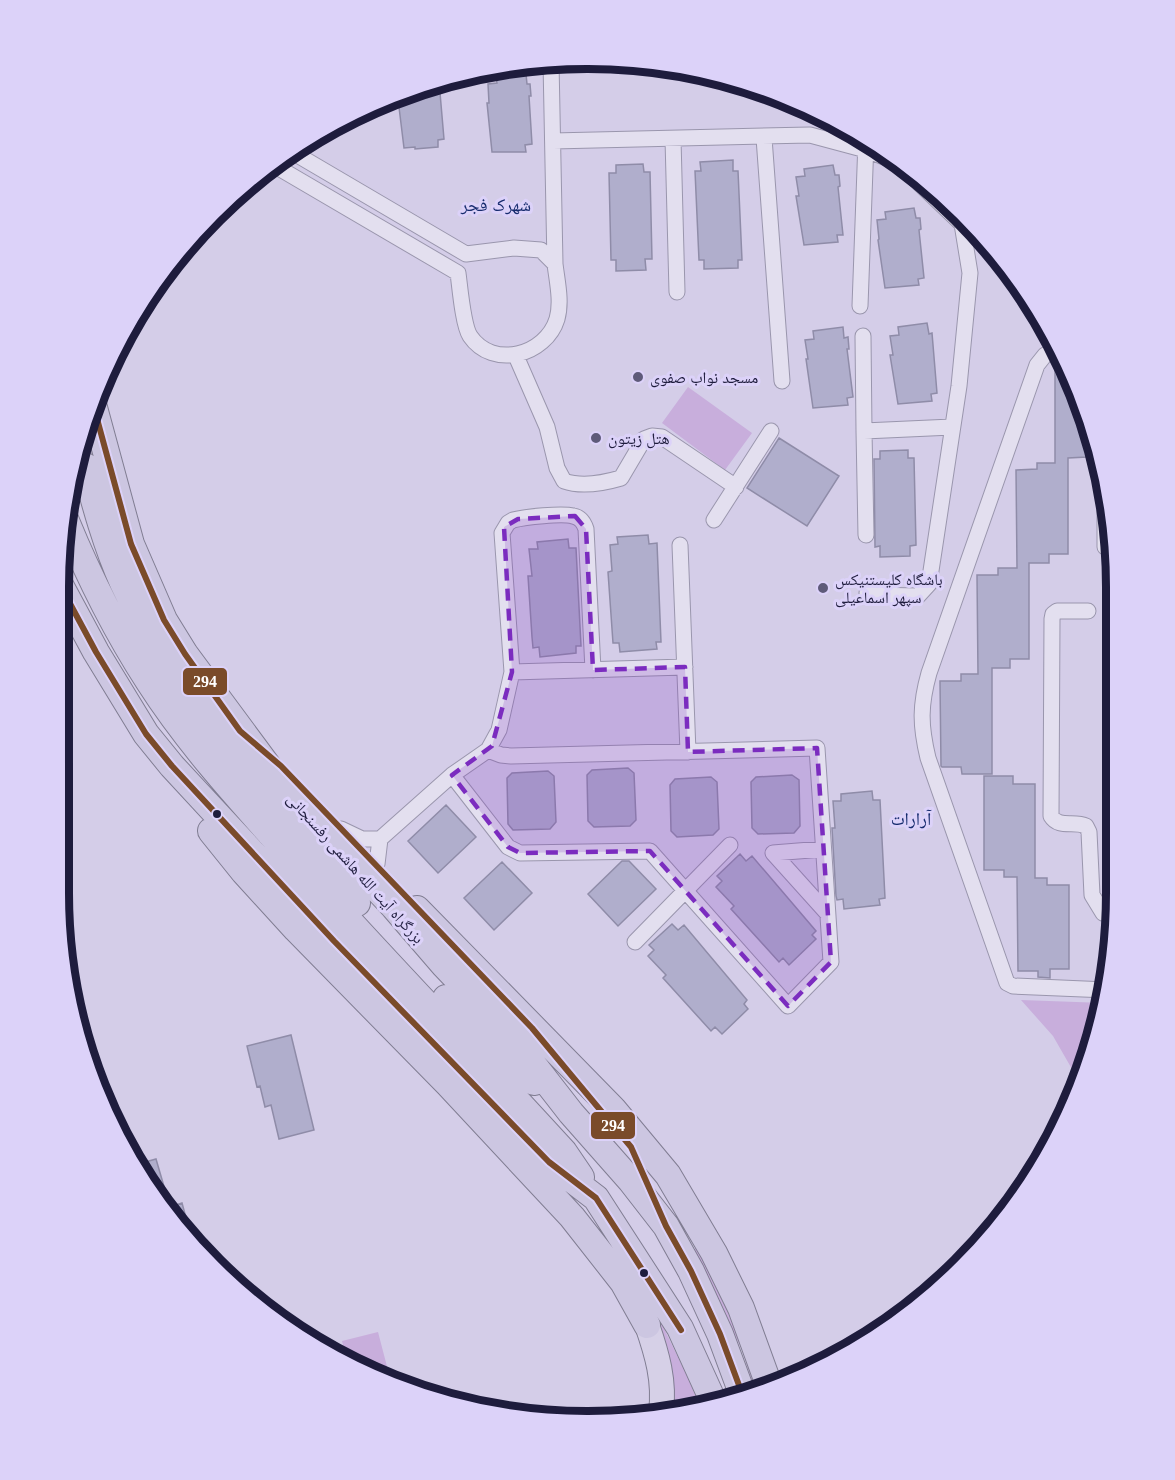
<svg xmlns="http://www.w3.org/2000/svg" width="1175" height="1480" viewBox="0 0 1175 1480" font-family="'Times New Roman','Noto Naskh Arabic',serif">
	<rect width="100%" height="100%" fill="#d4cde8"/>
	<path fill="#c8aedc" d="M688,387L752,433L725,470L662,423Z
		M1021,1000L1104,1003L1080,1083L1053,1036Z
		M700,1243L765,1387L755,1391L742,1350L694,1250Z
		M653,1306L693,1388L700,1407L670,1411Z
		M378,1332L390,1378L347,1361L342,1341Z"/>
	<path fill="#b0aecc" stroke="#8f8ca8" stroke-width="1.5" d="M526,74L527,84H530L531,96H529L532,144L525,145L526,152H492L487,103H489L488,84L497,83L496,76Z
		M439,81L444,139L438,140V147L415,149V147L404,148L398,99L406,98V92L418,86Z
		M733,160V171H738L742,260H738V268L704,269V260H699L695,171H701L700,162Z
		M643,164L644,172H650L652,259H645L646,270L616,271V260H611L609,173H616V165Z
		M833,165L835,175H839L840,186L838,187L843,235H837L838,242L804,245L796,196H799L796,177L805,176L804,169Z
		M914,208L916,218H920L921,229L919,230L924,278L918,279L919,285L885,288L878,240L879,239L877,220L886,219L885,212Z
		M927,323L929,334L932,333L937,393L931,394L932,401L898,404L890,355H893L890,336L899,335L898,327Z
		M843,327L844,338L848,337L849,349H847L853,397L847,398L848,405L813,408L806,359H808L805,340L814,339L813,331Z
		M1061,359L1098,449H1087V457L1068,458V554H1049V563H1029V659H1010V668H992V774H962L961,767H942L941,766L940,681H961V674H978L977,575H998V568H1017L1016,470L1037,469V463H1055V361Z
		M779,438L839,476L807,526L747,488Z
		M908,450V458H914L916,545L910,546V556L880,557V546L875,547L874,459H880V451Z
		M648,535L649,544L657,543L661,642H656L657,649L620,652L619,643H613L608,572L612,571L610,545L618,544L617,537Z
		M568,539L569,548H576L581,646H576V653L540,657L539,647L533,648L532,637L528,576H532L529,549H538L537,542Z
		M628,768L634,773L636,820L630,826L594,827L588,821L587,775L592,770Z
		M548,771L554,776L556,822L550,829L513,830L508,824L507,778L512,773Z
		M792,775L799,780L800,826L794,833L758,834L752,828L751,782L756,777Z
		M984,776H1013V784H1035V878H1047V885H1069V969H1050V978L1038,977V971H1018L1017,877H1004V870H984Z
		M711,777L717,782L719,829L713,835L677,837L671,831L670,785L675,779Z
		M872,791L873,800H880L885,898L879,899L880,905L844,909L843,899L837,900L836,896L832,828H835L833,801H841V794Z
		M446,805L476,837L438,873L408,841Z
		M740,854L746,861L752,856L816,931L812,935L816,939L789,965L783,958L779,962L731,909L734,906L716,887L722,881L717,876Z
		M622,861H629L656,889L618,926L588,894Z
		M502,862L532,893L494,930L464,898Z
		M672,924L678,930L684,925L747,1000L744,1004L748,1009L722,1034L715,1027L711,1031L663,978L666,975L648,956L654,950L649,945Z
		M291,1035L314,1130L279,1139L271,1105L265,1107L260,1086L257,1087L247,1046Z
		M156,1159L170,1207L182,1203L185,1214L175,1217L135,1165Z"/>
	<g fill="none" stroke-linecap="round" stroke-linejoin="round">
		<path stroke="#b0aac6" stroke-width="26" stroke-dasharray="26 13" stroke-linecap="butt" d="M81,445L85,466"/>
		<g stroke="#9a96ad" stroke-width="17">
			<path id="minor" d="M764,138L782,381
				M673,139L677,292
				M553,141L810,135L866,150L897,162L962,224L970,273L959,386L929,584L918,596L872,595L867,593
				M294,153L466,254L514,248L541,250L555,264
				M277,167L458,273C460,288 463,325 470,336C493,370 546,355 557,319C562,302 557,281 555,264L551,62
				M860,306L866,141
				M863,336L864,431L952,427
				M1057,350L1045,355L1037,365L929,673C920,705 920,725 928,758L1007,983L1013,986L1107,990
				M516,356L547,427L557,468L564,481C581,487 604,483 621,478L644,439L652,436L662,437L736,487
				M864,431L866,535
				M1105,491V547
				M714,520L771,431
				M680,545L688,752
				M1088,611H1057L1053,614L1052,619L1051,816C1059,829 1074,820 1086,826L1089,832L1092,895L1103,913L1114,914
				M512,672L685,667
				M452,775L508,847L520,853L650,851L788,1006L831,962L817,748L511,756L501,755L488,750
				M341,829L362,839H380
				M823,849L773,853L827,913
				M377,864L380,839L452,775L488,750L499,730L512,672L502,533L508,523L513,520C525,517 562,513 573,516C580,517 584,523 586,529L593,670
				M635,942L730,845"/>
		</g>
		<g stroke="#807d92" stroke-width="26">
			<path id="primary" d="M647,1325C657,1354 665,1381 661,1412"/>
		</g>
		<g stroke="#807d92" stroke-width="28">
			<path id="trunk" d="M93,404L131,544L164,620L185,654L293,800L394,907L444,965L508,1032L571,1113L631,1181L666,1226L691,1271L720,1334L743,1396
				M85,466C95,505 106,545 123,583C179,704 270,804 357,903
				M66,521C89,577 116,631 149,682C190,746 242,802 292,858C381,958 474,1053 564,1152L581,1177
				M60,585L96,652L146,734L172,766L334,941L549,1162L596,1198L680,1328L715,1405
				M211,831L244,872L296,929L448,1084L572,1217L623,1282L647,1325
				M417,909L613,1109L668,1175L714,1253L741,1308L769,1385
				M446,998L502,1055L534,1082"/>
		</g>
		<use href="#minor" stroke="#e3dfef" stroke-width="15"/>
		<use href="#primary" stroke="#d6d0e7" stroke-width="24"/>
		<use href="#trunk" stroke="#ccc6e1" stroke-width="26"/>
		<g stroke="#dcd2f9" stroke-width="10">
			<path id="bus-1" d="M93,404L131,544L164,620L185,654L240,731L281,766L532,1028L631,1147L666,1226L691,1271L720,1334L743,1396
				M60,585L96,652L146,734L172,766L334,941L549,1162L596,1198L681,1330"/>
		</g>
		<use href="#bus-1" stroke="#7a4b2a" stroke-width="6"/>
	</g>
	<path fill="#7b2cbf" fill-opacity="0.2" stroke="#7b2cbf" stroke-width="4.5" stroke-dasharray="12 8" stroke-linejoin="round" d="M575,516L586,529L593,670L685,667L688,752L817,748L831,962L788,1006L650,851L520,853L508,847L452,775L492,746L512,672L504,527L518,519Z"/>
	<g fill="#5e5a79" stroke="#dcd2f9" stroke-width="2">
		<circle cx="638" cy="377" r="6"/>
		<circle cx="596" cy="438" r="6"/>
		<circle cx="823" cy="588" r="6"/>
	</g>
	<g fill="#1e1c3d" stroke="#dcd2f9" stroke-width="2">
		<circle cx="217" cy="814" r="5"/>
		<circle cx="644" cy="1273" r="5"/>
	</g>
	<g text-anchor="middle" stroke-width="6" stroke-linejoin="round" paint-order="stroke">
		<g font-size="16" fill="#1e1c3d" stroke="#dcd2f9" text-anchor="start">
			<text x="650" y="383">مسجد نواب صفوی</text>
			<text x="608" y="444">هتل زیتون</text>
			<text x="835" y="585">باشگاه کلیستنیکس<tspan x="835" dy="18">سپهر اسماعیلی</tspan></text>
		</g>
		<g font-size="16" fill="#1e1c3d" stroke="#dcd2f9">
			<text transform="translate(356 868) rotate(48)" y="6">بزرگراه آیت الله هاشمی رفسنجانی</text>
		</g>
		<g font-size="18" fill="#172c6e" stroke="#dcd2f9">
			<text x="496" y="211">شهرک فجر</text>
			<text x="911" y="825">آرارات</text>
		</g>
	</g>
	<path d="M0 0H1175V1480H0ZM587 69H588A518 518 0 0 1 1106 587V893A518 518 0 0 1 588 1411H587A518 518 0 0 1 69 893V587A518 518 0 0 1 587 69Z" fill="#dcd2f9" fill-rule="evenodd"/>
	<path fill="none" stroke="#1e1c3d" stroke-width="8" d="M587 69H588A518 518 0 0 1 1106 587V893A518 518 0 0 1 588 1411H587A518 518 0 0 1 69 893V587A518 518 0 0 1 587 69Z"/>
	<g stroke="#dcd2f9" stroke-width="2">
		<rect x="182" y="667" width="46" height="29" rx="6" fill="#7a4b2a"/>
		<rect x="590" y="1111" width="46" height="29" rx="6" fill="#7a4b2a"/>
	</g>
	<g font-size="16" text-anchor="middle" font-weight="bold" fill="#fff">
		<text x="205" y="687">294</text>
		<text x="613" y="1131">294</text>
	</g>
</svg>
